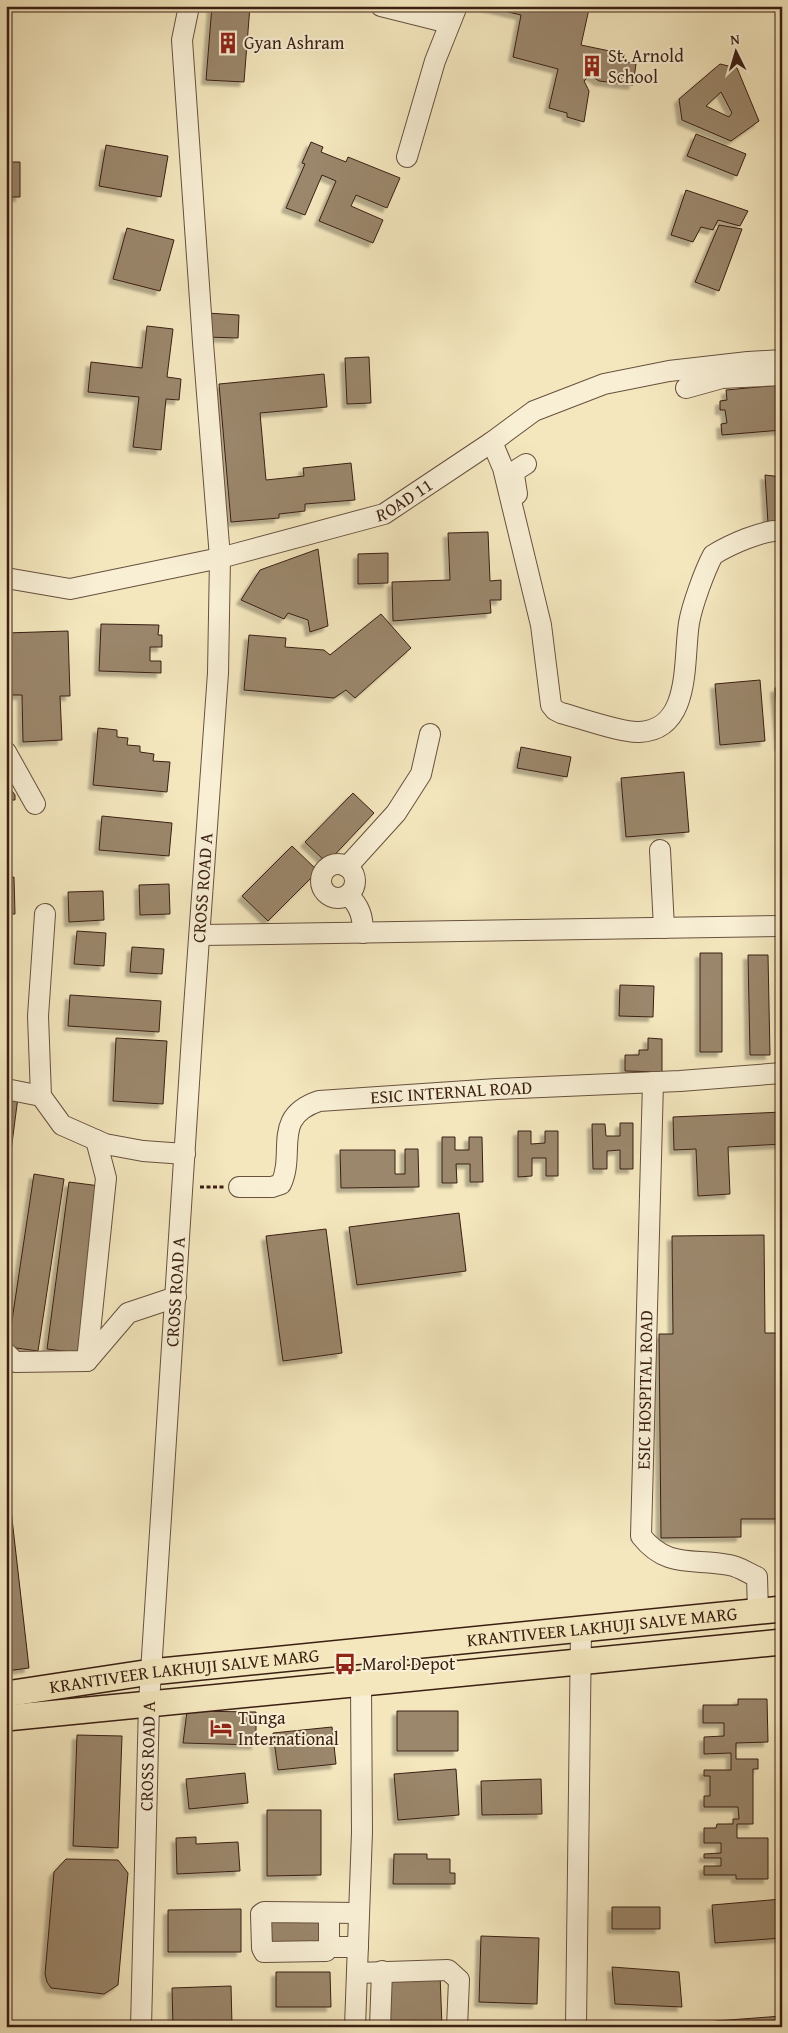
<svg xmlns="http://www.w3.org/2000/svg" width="788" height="2033" viewBox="0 0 788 2033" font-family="'Gentium Book Plus',serif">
	<defs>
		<filter id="shadow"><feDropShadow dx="-4.5" dy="4.5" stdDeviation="1" flood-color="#0004"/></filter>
	</defs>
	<rect width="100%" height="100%" fill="#f4e7be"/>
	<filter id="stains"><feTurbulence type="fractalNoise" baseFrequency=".004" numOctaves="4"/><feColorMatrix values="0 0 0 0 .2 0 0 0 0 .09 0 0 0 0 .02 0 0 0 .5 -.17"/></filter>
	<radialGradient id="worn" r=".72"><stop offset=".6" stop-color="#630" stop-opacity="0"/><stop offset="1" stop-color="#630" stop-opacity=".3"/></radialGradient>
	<path fill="#9b876c" stroke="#3a1f13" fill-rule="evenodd" filter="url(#shadow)" d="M212,6H250L244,82L206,80Z
		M482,6H579L589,9L581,45L624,54L623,61L636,64L633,85L599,81L590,75L584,81L589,91L584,122L567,117V113L549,108L558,69L513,57L521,15Z
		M720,64L737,68L759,121L731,141L682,120L679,99ZM721,92L732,113L729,117L706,106Z
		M696,134L746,154L737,176L687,156Z
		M311,142L323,147L321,152L346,162L348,157L400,178L387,208L356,195L351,206L383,220L373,243L319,221L336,181L322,175L305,215L286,208L305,164L302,163Z
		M106,145L168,156L161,197L99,186Z
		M6,162H20V197H6Z
		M686,190L748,211L740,226L718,220L713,230L701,227L693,242L671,235Z
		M719,225L742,229L719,291L695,282Z
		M127,228L174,240L160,291L113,279Z
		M207,313L239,315L238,338L206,337Z
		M147,326L173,329L167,377L181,379L179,400L166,399L161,450L133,447L139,397L88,392L91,362L142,368Z
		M369,357L371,403L347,404L345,358Z
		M324,374L327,407L260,413L266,480L304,476L303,468L351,463L355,500L305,504V511L279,514V518L231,522L219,384Z
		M779,385L780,394H782V430L722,435L721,424L727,423L725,410H720V401L727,400L726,390Z
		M765,475L782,477V525L768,523Z
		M488,532L490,581L501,580V600H490L491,613L393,621L392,582L450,580L448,533Z
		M318,549L328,626L310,632L308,620L288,613L284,619L241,600L260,570Z
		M388,553V583L358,584V554Z
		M381,614L411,648L355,698L346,690L334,698L244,690L249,635L286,638L285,647L324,650L330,655Z
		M101,624L159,625L158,635H162V647H150V661H161V673L99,671Z
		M68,631L70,696H60L62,740L23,742L22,695H6V633Z
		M760,680L765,741L720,745L715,684Z
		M782,687V746H780L775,688Z
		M98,728L117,730V737L128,738L127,745L140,746V752L154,754L153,761L170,762L167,792L93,785Z
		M521,747L571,757L567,777L517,768Z
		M684,772L689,832L626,837L621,778Z
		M6,783L15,795V800H6Z
		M353,793L374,813L327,863L305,842Z
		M102,816L172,823L169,856L99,850Z
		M292,846L318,871L268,921L242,896Z
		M14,877L15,914H6V878Z
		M169,884L170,914L140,915L139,885Z
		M103,891L104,920L69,922L68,892Z
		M77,931L106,933L104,966L74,964Z
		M132,947L164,949L162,974L130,972Z
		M700,953H722V1052H700Z
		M748,955H768L770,1055H750Z
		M620,985L654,986L653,1017L619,1016Z
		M70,995L161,1001L159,1032L68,1026Z
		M116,1038L167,1041L163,1104L113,1101Z
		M648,1038L662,1039V1072L625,1071V1055H639V1050H648Z
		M6,1096L18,1097L6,1190Z
		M782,1112V1144L728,1147L730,1194L698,1196L696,1149L674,1150L673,1117Z
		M620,1123H633V1169H620V1150L607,1151V1169H593L592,1124H605L606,1136H620Z
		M518,1131H531V1144L545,1143V1131H558V1176H546V1158H532V1176L518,1177Z
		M442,1137H455V1150H469V1137H482L483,1182H470V1164H456L457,1183H442Z
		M405,1149H418L419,1187L341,1188L340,1150H395V1174H405Z
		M34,1174L64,1179L38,1351L8,1347Z
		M69,1182L100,1186L79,1353L47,1349Z
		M459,1213L466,1271L357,1285L349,1227Z
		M326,1229L342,1353L283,1361L266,1236Z
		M764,1235L765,1333H782V1519H741V1537L661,1538L659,1334H673L672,1236Z
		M6,1466L29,1668L6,1671Z
		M738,1699H767L768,1742L736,1743V1759H758V1769H753V1824H737V1838H768V1879H736V1875H704V1866H721V1858H704V1854L721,1853V1843H704V1828H716L717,1824H733V1819H739L738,1807H704V1796H710V1776H704V1770H731V1753L704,1754V1737L724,1736V1723H703V1705H738Z
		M187,1711L256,1712V1745L183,1743Z
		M397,1711H458V1751H397Z
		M332,1727L336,1764L278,1770L273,1733Z
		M77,1735L122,1736L118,1848L73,1846Z
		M456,1769L459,1815L398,1820L394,1774Z
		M245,1773L248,1803L189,1809L186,1779Z
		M541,1779L542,1814L482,1815L481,1781Z
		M267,1810H321V1875L267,1876Z
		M196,1837V1844L238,1842L240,1871L177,1874L176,1838Z
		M394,1854H427V1859H450V1873H455V1884H393Z
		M66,1859L118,1860L128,1873L118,1985L104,1994L51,1988L47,1982L45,1974L54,1872Z
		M782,1899V1938L715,1943L712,1905Z
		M612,1907H660V1929H612Z
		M241,1909V1952H168V1910Z
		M263,1914L327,1919L326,1949L265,1950Z
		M481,1936L539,1938L537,2004L479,2002Z
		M612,1967L679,1972L682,2007L615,2004Z
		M276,1972H330L331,2007H276Z
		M440,1974L442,2027H390L388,1976Z
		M231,1986L232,2025L173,2027L172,1988Z
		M782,2016V2027H716L715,2021Z
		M618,2025L682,2027H618Z"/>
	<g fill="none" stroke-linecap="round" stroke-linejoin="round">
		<g stroke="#68513e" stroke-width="22">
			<g id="minor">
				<path d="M381,6L449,23"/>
				<path d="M407,157L435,61L457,6"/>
				<path d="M686,388L722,378L782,375"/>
				<path d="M492,442L503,468L541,625L551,705L555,710L561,713C580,718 622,733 639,732C692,730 683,660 689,623C692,605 705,570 713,555C729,545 764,529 782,531"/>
				<path d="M517,494L514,475L518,469L526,464"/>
				<path id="s1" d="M6,578L70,589L220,558L384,514L492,442L534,411L604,384L669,371L748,362L782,360"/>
				<path d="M6,752L35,804"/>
				<path d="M660,850L664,928"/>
				<circle cx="338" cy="881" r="17"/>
				<path d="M347,867L396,813L421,774L430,734"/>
				<path d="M348,895C360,906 363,917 363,933"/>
				<path d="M45,914L38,1016L41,1096L62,1125L105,1144L143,1151L185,1154"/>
				<path d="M200,935L782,926"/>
				<path d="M653,1082L641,1536C667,1569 693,1558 729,1565C738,1566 748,1573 757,1577L758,1612"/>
				<path d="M6,1089L41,1096"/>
				<path id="s2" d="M239,1187H272L281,1184C296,1152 271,1117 319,1101L497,1089L680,1081L782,1073"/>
				<path d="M6,1353L15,1362L87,1361L128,1313L176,1297"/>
				<path d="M87,1361L106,1178L96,1140"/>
				<path d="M329,1947V1913"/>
				<path d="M358,1947H329L326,1951L264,1952L262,1948L261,1914L264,1912L359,1913"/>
				<path d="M357,1973L448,1970L459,1980L457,2027"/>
				<path id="s3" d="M141,2027L149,1703L192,1036L218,673L220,558L203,343L182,40L189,6"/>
				<path d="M355,2027L362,1832L361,1684"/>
				<path d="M380,2027L382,1971"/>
				<path d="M576,2027L581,1629"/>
			</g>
		</g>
		<g stroke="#3a1f13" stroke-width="28">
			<g id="major">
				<path id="s4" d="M6,1694L151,1672L782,1609"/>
				<path d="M6,1718L782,1642"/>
			</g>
		</g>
		<path stroke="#3a1f13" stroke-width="3" stroke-dasharray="4 2.5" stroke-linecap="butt" d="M200,1187H224"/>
		<use href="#minor" stroke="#f8efd5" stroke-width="20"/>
		<use href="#major" stroke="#f4e7be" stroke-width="25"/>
	</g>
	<defs>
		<g id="building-bare" transform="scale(1.725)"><path d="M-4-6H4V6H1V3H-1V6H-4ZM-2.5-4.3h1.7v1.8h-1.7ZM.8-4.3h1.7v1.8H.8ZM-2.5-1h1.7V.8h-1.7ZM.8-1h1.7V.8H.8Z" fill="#8f2418" stroke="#f8efd5" stroke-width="2.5" paint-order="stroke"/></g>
		<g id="bus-bare" transform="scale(1.725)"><path d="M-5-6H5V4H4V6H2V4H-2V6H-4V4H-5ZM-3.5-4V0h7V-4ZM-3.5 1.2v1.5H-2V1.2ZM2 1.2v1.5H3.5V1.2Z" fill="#8f2418" stroke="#f8efd5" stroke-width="2.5" paint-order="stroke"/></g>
		<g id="hotel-bare" transform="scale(1.725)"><path d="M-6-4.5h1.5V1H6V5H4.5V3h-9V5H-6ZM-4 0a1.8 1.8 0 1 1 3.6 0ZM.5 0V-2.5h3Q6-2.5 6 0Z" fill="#8f2418" stroke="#f8efd5" stroke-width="2.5" paint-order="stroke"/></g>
	</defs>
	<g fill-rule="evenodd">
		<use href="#building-bare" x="228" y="43"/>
		<use href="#building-bare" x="592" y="66"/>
		<use href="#bus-bare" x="345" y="1664"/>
		<use href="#hotel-bare" x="221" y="1728"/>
	</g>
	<g text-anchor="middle" stroke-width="4" stroke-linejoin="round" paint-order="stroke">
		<g font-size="18" fill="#3a1f13" stroke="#f8efd5" text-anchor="start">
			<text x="244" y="49">Gyan Ashram</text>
			<text x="608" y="62">St. Arnold<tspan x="608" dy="21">School</tspan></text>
			<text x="362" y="1670">Marol Depot</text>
			<text x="238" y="1724">Tunga<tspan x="238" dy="21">International</tspan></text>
		</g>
		<g font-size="18" fill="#3a1f13" stroke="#f8efd5">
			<text dy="6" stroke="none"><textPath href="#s1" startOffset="412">ROAD 11</textPath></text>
			<text dy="6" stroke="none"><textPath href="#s3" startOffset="1141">CROSS ROAD A</textPath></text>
			<text dy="6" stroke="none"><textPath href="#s2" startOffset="274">ESIC INTERNAL ROAD</textPath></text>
			<text dy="6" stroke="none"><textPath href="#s3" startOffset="736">CROSS ROAD A</textPath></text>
			<text transform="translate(645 1390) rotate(-89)" y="6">ESIC HOSPITAL ROAD</text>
			<text dy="6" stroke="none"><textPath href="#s4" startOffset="600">KRANTIVEER LAKHUJI SALVE MARG</textPath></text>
			<text dy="6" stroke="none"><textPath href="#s4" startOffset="180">KRANTIVEER LAKHUJI SALVE MARG</textPath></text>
			<text dy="6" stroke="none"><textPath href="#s3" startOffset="271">CROSS ROAD A</textPath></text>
		</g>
	</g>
	<rect width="788" height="2033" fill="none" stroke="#f4e7be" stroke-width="25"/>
	<rect x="8" y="8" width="773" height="2018" fill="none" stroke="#3a1f13" stroke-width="2.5"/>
	<rect x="12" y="12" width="763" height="2008" fill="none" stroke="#3a1f13"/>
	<g transform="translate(736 52) rotate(355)" stroke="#f8efd5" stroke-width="4" paint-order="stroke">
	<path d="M0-4L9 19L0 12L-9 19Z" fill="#3a1f13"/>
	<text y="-8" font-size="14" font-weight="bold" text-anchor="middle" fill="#3a1f13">N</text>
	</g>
	<rect width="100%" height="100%" filter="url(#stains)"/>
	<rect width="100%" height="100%" fill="url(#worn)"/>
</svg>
